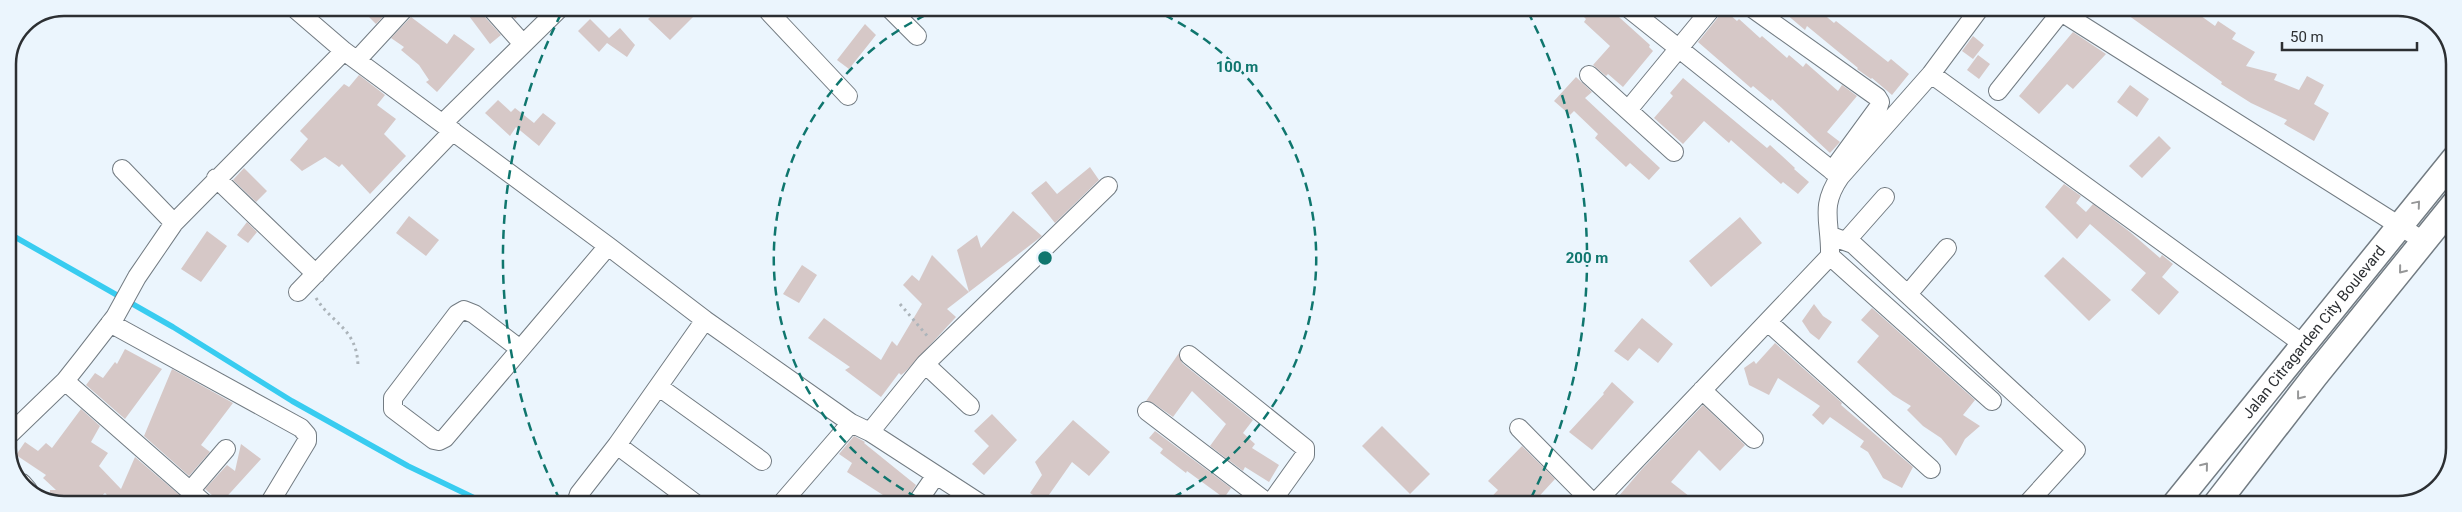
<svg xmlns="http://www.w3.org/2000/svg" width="2462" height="512" viewBox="0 0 2462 512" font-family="Roboto,sans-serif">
	<rect width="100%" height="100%" fill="#ebf5fd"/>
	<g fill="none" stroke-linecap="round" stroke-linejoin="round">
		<path stroke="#38ccf0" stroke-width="5.5" d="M8,233L173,327L292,401L408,466L487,504"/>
	</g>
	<path fill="#d6c8c7" d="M360,8H391L376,24Z
		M463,8H481L483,15L501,35L490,44Z
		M505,8H526L515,19Z
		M660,8H702L670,40L648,19Z
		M1575,8H1609L1650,45L1649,47L1653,51L1623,87L1608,74L1606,76L1593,65L1610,46L1584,22L1586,19Z
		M1722,8L1737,21L1739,19L1760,38L1762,36L1787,58L1789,55L1803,67L1806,63L1838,91L1842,85L1857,96L1827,132L1840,142L1830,153L1772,99L1771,101L1753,86L1751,88L1698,42L1720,15Z
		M1779,8H1809L1818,16L1821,12L1834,23L1836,21L1888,62L1891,59L1909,74L1892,95L1872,78L1871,79L1857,69L1858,68L1807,26L1805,30Z
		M2118,8H2190L2215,26L2218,21L2236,33L2232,39L2255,52L2246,66L2277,74L2274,80L2299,90L2307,76L2324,85L2314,104L2329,113L2314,141L2284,124L2287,120L2251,103L2221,84L2222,82Z
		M411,17L447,44L454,34L475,49L437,92L426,82L429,80L419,65L401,50L404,47L391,38Z
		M590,19L609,38L620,28L635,45L627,57L607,43L599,52L578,31Z
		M865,24L876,35L849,69L837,60Z
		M2073,32L2106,54L2073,89L2067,84L2039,114L2019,96Z
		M1973,36L1984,45L1973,59L1962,51Z
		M1978,55L1990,64L1979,79L1967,70Z
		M359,75L385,95L377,105L396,119L384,134L406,156L370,194L342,164L339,167L325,157L302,171L290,160L308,139L300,131L344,84L349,87Z
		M1576,77L1592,92L1585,98L1660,168L1649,180L1630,163L1626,167L1595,138L1598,134L1574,111L1570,115L1554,101Z
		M1683,78L1767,148L1770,145L1795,168L1794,169L1809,182L1798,194L1783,182L1781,184L1731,140L1729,143L1704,121L1683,144L1654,118L1673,96L1670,93Z
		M2130,85L2149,99L2137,117L2117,102Z
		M498,100L511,112L515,108L534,123L543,113L556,123L539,146L516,127L510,136L485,113Z
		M2159,136L2171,148L2142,178L2129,166Z
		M1090,167L1099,180L1055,223L1031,193L1046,181L1057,194Z
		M244,168L267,191L256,202L233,180Z
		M2064,184L2081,196L2076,203L2086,212L2093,204L2130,232L2160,258L2162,255L2173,264L2162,277L2179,292L2159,315L2131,290L2146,273L2090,224L2077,239L2045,207Z
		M1013,211L1042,236L969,292L957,250L977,235L981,248Z
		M409,216L439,240L426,256L396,233Z
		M1740,217L1762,243L1711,287L1689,261Z
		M247,222L257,232L248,243L237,235Z
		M207,231L227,246L201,282L181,269Z
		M932,255L969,292L947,309L956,317L905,372L901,375L899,373L881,397L845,370L850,367L808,338L824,318L881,360L892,341L897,346L922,304L903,285L912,275L919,281Z
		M2063,257L2111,300L2089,321L2044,276Z
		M802,265L817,275L799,303L783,294Z
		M1814,304L1823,316L1832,322L1819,340L1810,333L1802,321Z
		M1872,308L1975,400L1963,415L1980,426L1965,439L1956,456L1941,438L1923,426L1907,410L1911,406L1893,395L1857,362L1879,336L1861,320Z
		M1642,318L1673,344L1658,363L1639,348L1628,361L1614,351Z
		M1775,343L1842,403L1841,405L1913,467L1902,488L1883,478L1868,452L1860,447L1864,441L1830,417L1823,425L1812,415L1820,406L1778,378L1769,395L1749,385L1744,368L1754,361L1756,364Z
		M125,349L162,369L125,419L86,385L95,373L103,378L115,362L117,364Z
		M1179,353L1182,363L1253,420L1243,433L1255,444L1252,448L1279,465L1269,482L1245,467L1243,471L1210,446L1226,424L1192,391L1173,417L1153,403L1146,401Z
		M172,369L233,403L201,445L210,452L189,476L144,436Z
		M1612,382L1634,402L1592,450L1569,432L1604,394L1603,393Z
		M1703,405L1745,445L1720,471L1699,450L1671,482L1699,504H1612L1642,469Z
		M81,409L100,426L91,442L108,453L99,466L121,489L135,457L183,498L179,504L115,503L105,493L94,503L50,502V490H56L43,478L46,475L16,455L25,442L38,451L46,443L52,448Z
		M992,414L1017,440L984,475L972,464L989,446L974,431Z
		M1073,420L1110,452L1089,476L1072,462L1044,502L1030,493L1042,475L1035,462Z
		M1382,426L1430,474L1410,494L1362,446Z
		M1155,431L1231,488L1224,498L1187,471L1186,473L1160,453L1163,449L1149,438Z
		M854,436L865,442L864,443L916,485L905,504H897L847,472L852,463L839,454Z
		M241,444L261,459L221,503L205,489L227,465L235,471Z
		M1522,446L1555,479L1532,504H1485L1498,490L1488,481Z"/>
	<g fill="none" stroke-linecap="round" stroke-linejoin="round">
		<g stroke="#727b82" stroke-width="20">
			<path id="minor" d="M294,8L344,51L608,246L705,320L851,423L870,432L981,504
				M491,8L523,44
				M768,8L769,12L848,96
				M889,8L917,36
				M1628,8L1840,177
				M1752,8L1877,97L1880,102L1878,108L1832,171
				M357,60L405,8
				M1931,74L2303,344
				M1589,75L1674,152
				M1998,91L2061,12L2425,242
				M1628,110L1712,8
				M443,123L560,8
				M122,169L174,223
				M216,178L316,274
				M1831,236L1853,244L2076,450L2027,504
				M1847,240L1885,197
				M1830,256L1992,401
				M298,292L453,131
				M1908,294L1947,248
				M1768,322L1931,469
				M110,323L301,428L307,435V441L269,504
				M520,349L474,314L464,310L457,314L393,398V409L434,440L439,441L445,438L608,246
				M1189,355L1305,448V455L1270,504
				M925,364L970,406
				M65,381L205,504
				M659,387L762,461
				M1702,390L1754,439
				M1147,411L1269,504
				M1519,428L1594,504
				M870,432L925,364L1108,186
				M8,436L65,381L84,357L115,317L137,277L174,223L344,51
				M617,445L696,504
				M22,483L28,490
				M190,491L226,449
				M579,504L577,500L579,494L617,445L705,320
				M781,504L851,423
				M916,504L936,475
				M1594,504L1830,256C1831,222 1819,207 1840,177L1931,74L1980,8"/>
		</g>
		<g stroke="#727b82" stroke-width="28">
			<g id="secondary">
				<path id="s1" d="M2175,504L2454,159"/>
				<path d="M2216,504L2315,376L2454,204"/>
			</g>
		</g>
		<path stroke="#acb4ba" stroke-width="3" stroke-dasharray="2.5 4" stroke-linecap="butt" d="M316,298C332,324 357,328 358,366
			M900,304L929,338"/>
		<use href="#minor" stroke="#fff" stroke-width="18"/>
		<use href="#secondary" stroke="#fff" stroke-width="25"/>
	</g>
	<defs><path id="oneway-chevron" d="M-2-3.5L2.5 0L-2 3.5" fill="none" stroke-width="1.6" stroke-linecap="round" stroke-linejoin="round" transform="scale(1.25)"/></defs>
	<g stroke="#969798">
		<use href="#oneway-chevron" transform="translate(2417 204) rotate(-50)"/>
		<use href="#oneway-chevron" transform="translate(2402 270) rotate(129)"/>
		<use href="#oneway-chevron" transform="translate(2300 396) rotate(128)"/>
		<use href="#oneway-chevron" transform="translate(2205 466) rotate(-51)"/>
	</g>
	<g fill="none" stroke="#0f766e" stroke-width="2.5" stroke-dasharray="9 6">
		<path d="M930 504A271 271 0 0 1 939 9M1151 9A271 271 0 0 1 1160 504"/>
		<path d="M560 500A542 542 0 0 1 564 8M1528 12A542 542 0 0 1 1528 504"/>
	</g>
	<g text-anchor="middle" stroke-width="4" stroke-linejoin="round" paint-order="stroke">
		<g font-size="15" fill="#2c2f32" stroke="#ebf5fd">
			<text dy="5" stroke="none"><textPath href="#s1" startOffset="221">Jalan Citragarden City Boulevard</textPath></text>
		</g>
	</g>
	<path d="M0 0H2462V512H0ZM64 16H2398A48 48 0 0 1 2446 64V448A48 48 0 0 1 2398 496H64A48 48 0 0 1 16 448V64A48 48 0 0 1 64 16Z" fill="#ebf5fd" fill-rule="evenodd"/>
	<path fill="none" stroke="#2c2f32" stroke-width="2.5" d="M64 16H2398A48 48 0 0 1 2446 64V448A48 48 0 0 1 2398 496H64A48 48 0 0 1 16 448V64A48 48 0 0 1 64 16Z"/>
	<circle cx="1045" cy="258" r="8" fill="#0f766e" stroke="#ebf5fd" stroke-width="2.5"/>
	<g font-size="15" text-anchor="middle" font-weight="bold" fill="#0f766e" stroke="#ebf5fd" stroke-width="4" stroke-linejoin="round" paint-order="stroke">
		<text x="1237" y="72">100 m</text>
		<text x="1587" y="263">200 m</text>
	</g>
	<path d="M2282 42v8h135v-8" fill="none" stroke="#2c2f32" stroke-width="2.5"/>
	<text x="2290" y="42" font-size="15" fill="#2c2f32" stroke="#ebf5fd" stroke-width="4" paint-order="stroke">50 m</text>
</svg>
